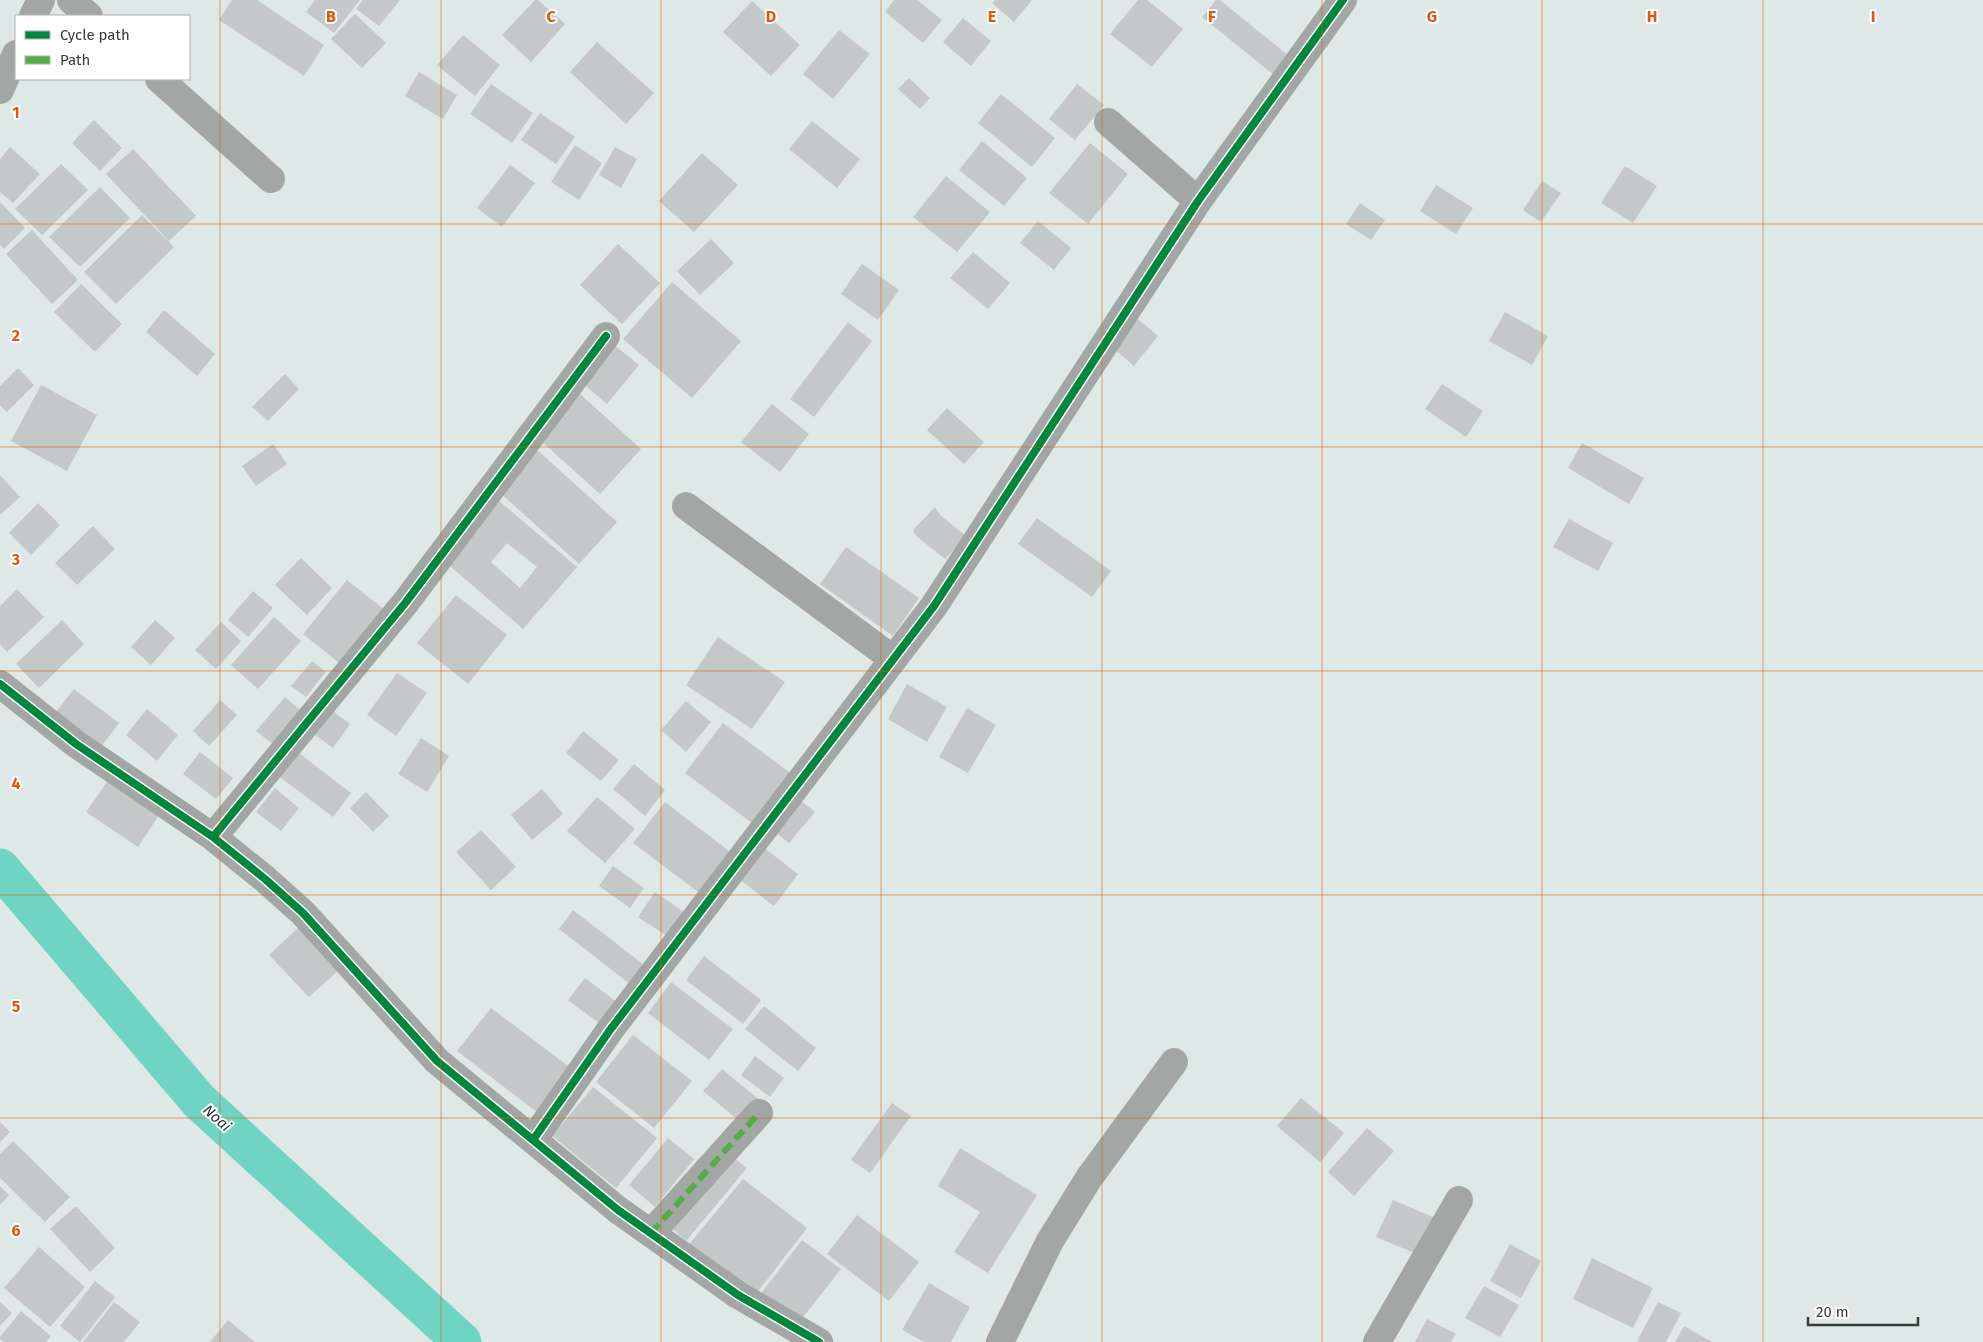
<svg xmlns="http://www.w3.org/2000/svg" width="1983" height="1342" viewBox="0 0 1983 1342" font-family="'Fira Sans',sans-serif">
	<rect width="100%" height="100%" fill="#dee8e6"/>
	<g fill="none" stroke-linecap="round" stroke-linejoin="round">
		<path stroke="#6fd4c2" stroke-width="39" d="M0,868L199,1101L462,1342"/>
	</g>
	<path fill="#c4c8c9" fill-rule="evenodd" d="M232,0H257L324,45L304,76L219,20Z
		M315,0H360L334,33L306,12Z
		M363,0H400L379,26L356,9Z
		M535,0H538L565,24L531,62L502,35Z
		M894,0H917L942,20L923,43L885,12Z
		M995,0H1032L1014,22L992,3Z
		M1138,0H1147L1183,29L1152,67L1110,34Z
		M1216,0H1220L1289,56L1274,75L1202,17Z
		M752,1L800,45L771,76L723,32Z
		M355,14L386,43L362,68L331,39Z
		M963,18L991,41L971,66L943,42Z
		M839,30L870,54L833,99L803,74Z
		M463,35L500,65L475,96L437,65Z
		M597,42L654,93L626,124L570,72Z
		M419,72L457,95L443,119L405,96Z
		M909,78L930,98L920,109L898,89Z
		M491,84L533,113L512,143L470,114Z
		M1077,84L1104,105L1075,140L1049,119Z
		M1001,94L1055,138L1032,167L978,123Z
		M540,113L575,137L556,164L521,140Z
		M94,120L122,148L100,171L72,143Z
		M812,121L860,159L837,188L789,149Z
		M982,141L1027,178L1004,206L959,170Z
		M1090,143L1128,174L1088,224L1049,193Z
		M575,145L602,163L579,200L551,182Z
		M10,147L40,174L13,203L0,192V159Z
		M615,147L637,159L621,188L599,175Z
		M133,149L196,216L169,241L106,174Z
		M702,153L738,185L694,232L659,201Z
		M61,164L88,190L42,235L15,209Z
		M510,165L535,183L502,227L477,208Z
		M1625,166L1657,186L1633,223L1601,203Z
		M946,176L990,212L957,252L913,217Z
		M1542,181L1561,193L1541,222L1523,210Z
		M1436,185L1473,208L1456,234L1420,211Z
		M100,187L130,218L80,267L49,237Z
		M0,202L25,228L4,249L0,245Z
		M1360,203L1385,220L1371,240L1346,224Z
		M142,215L174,247L116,304L84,272Z
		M1038,221L1071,248L1054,270L1020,243Z
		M32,230L78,280L52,304L6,254Z
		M711,239L734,263L700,295L677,271Z
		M618,244L660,283L622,324L580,285Z
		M973,252L1010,283L988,309L950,278Z
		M862,264L899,290L878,320L841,294Z
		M672,282L741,341L692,398L623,339Z
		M81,284L122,324L95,352L54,312Z
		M164,310L215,354L197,376L146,332Z
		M1505,312L1548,336L1532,365L1489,341Z
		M1138,319L1158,336L1134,366L1114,349Z
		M848,322L872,341L814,417L790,399Z
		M614,345L639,365L607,404L582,383Z
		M18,368L34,385L7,412L0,405V386Z
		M285,374L299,389L268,421L252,407Z
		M1442,384L1483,411L1466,437L1425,409Z
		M41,385L97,415L67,471L11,441Z
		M580,394L641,449L600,494L539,439Z
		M772,404L809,434L780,472L741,442Z
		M947,408L984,442L964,464L927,430Z
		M1582,443L1644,478L1629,504L1568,468Z
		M273,444L287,464L256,486L242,466Z
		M535,448L617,522L579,564L497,490Z
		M0,475L20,497L0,515Z
		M492,495L577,567L523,629L443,560ZM507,543L537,567L520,588L491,562Z
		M38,503L60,525L31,555L9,533Z
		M935,507L940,515L966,536L945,559L915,535L913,530Z
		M1037,518L1111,571L1092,597L1018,544Z
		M1569,519L1613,543L1598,571L1553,547Z
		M93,526L115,549L77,585L55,563Z
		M846,547L919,598L893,636L820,584Z
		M301,558L332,588L307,615L275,585Z
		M347,580L386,611L343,666L303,634Z
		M17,589L44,617L7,652L0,644V606Z
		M253,591L273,608L248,637L228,620Z
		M456,595L507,635L468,684L417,643Z
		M274,617L301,641L258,689L231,665Z
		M62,620L84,644L39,688L16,664Z
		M155,620L175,638L151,665L131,647Z
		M221,622L241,641L216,669L195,650Z
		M718,637L785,682L752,729L686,685Z
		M312,661L326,672L306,697L291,686Z
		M397,673L427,693L396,736L367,715Z
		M907,684L947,707L927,742L888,719Z
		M74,689L119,723L97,752L52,717Z
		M285,697L301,711L273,744L256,731Z
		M220,700L237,715L209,746L193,731Z
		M686,701L711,722L686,752L661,730Z
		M326,706L350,724L333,748L308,730Z
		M967,708L996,725L968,773L939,757Z
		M147,709L178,735L157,761L126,735Z
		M723,723L793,775L756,826L685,773Z
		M583,731L619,760L601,781L566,753Z
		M421,738L449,756L427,792L398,774Z
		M295,750L351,793L333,817L276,774Z
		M200,752L233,778L216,799L183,774Z
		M634,764L665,790L645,816L613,789Z
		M110,778L161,812L138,847L86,812Z
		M275,788L299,808L281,831L256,812Z
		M542,789L563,814L532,840L511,815Z
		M366,792L389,816L373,832L350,808Z
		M597,797L635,829L605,863L567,831Z
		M796,797L815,812L789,843L771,829Z
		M665,802L733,854L702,895L633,843Z
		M481,830L516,867L491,890L456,852Z
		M763,847L798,874L774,906L739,879Z
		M613,866L644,888L630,908L599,886Z
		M655,892L690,916L673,940L638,917Z
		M573,910L644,965L630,984L559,929Z
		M299,927L339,970L309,997L269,955Z
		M704,956L761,1000L743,1024L686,980Z
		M585,978L617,1002L600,1024L568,1000Z
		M671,982L733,1029L709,1060L648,1013Z
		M764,1006L816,1048L798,1071L745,1029Z
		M491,1008L576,1072L542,1116L457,1051Z
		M633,1035L692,1081L654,1128L596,1082Z
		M755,1056L784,1078L770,1097L741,1075Z
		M722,1069L762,1102L743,1124L703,1091Z
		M593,1087L657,1138L616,1188L552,1136Z
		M1301,1098L1344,1133L1320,1162L1277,1126Z
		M892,1103L911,1116L870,1173L851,1160Z
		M0,1122L10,1132L0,1142Z
		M1367,1128L1394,1151L1354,1196L1328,1172Z
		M668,1138L694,1159L655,1207L629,1185Z
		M13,1141L70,1197L45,1222L0,1178V1154Z
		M960,1148L1037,1195L988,1273L954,1252L980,1212L938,1186Z
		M728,1153L747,1168L686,1241L668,1225Z
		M743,1179L807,1228L753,1298L686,1248Z
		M0,1186L9,1195L0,1205Z
		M1393,1200L1435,1218L1419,1255L1376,1237Z
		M76,1206L115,1248L90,1272L50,1229Z
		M857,1215L919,1262L889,1301L827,1254Z
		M802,1240L841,1269L796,1326L759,1296Z
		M1510,1244L1541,1261L1521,1298L1490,1281Z
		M39,1247L85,1287L50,1327L4,1288Z
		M1592,1258L1653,1288L1633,1328L1573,1299Z
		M95,1281L115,1297L80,1342L60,1326Z
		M929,1283L970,1307L951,1342H924L902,1330Z
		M1484,1286L1519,1305L1500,1337L1465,1318Z
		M0,1302L12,1313L0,1326Z
		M114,1302L140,1322L124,1342H83Z
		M1658,1302L1681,1313L1666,1342H1639L1637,1341Z
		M21,1311L51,1336L46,1342H3L0,1339V1337Z
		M1427,1319L1456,1334L1451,1342H1415Z
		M228,1320L255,1342H210Z
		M1684,1326L1712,1342H1675Z"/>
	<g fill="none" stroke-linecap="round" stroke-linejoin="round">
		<path stroke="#a2a7a5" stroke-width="28" d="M71,0L89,16
			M33,16L41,0
			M159,79L271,179
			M0,90L16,54
			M1108,122L1198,201
			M686,506L893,659
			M0,684L76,744L213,837L265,879L303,913L437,1061L618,1210L738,1295L819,1342
			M213,837L406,602L606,336
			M533,1140L610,1030L934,606L1198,201L1343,0
			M651,1233L759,1113
			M1000,1342L1050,1241L1089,1178L1174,1062
			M1377,1342L1459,1200"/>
		<path stroke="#55ad46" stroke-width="6" stroke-dasharray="12 6" stroke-linecap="butt" d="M651,1233L759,1113"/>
		<g stroke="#fff" stroke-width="11">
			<path id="cycleway" d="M0,684L76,744L213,837L265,879L303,913L437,1061L618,1210L738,1295L819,1342
				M213,837L406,602L606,336
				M533,1140L610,1030L934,606L1198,201L1343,0"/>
		</g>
		<use href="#cycleway" stroke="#00873e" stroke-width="8"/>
	</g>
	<path fill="none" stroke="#df580e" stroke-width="1" stroke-opacity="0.55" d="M220,0V1342M441,0V1342M661,0V1342M881,0V1342M1102,0V1342M1322,0V1342M1542,0V1342M1763,0V1342M0,224H1983M0,447H1983M0,671H1983M0,895H1983M0,1118H1983"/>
	<g text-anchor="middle" stroke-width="4" stroke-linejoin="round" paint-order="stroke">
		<g font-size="15" font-style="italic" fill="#1d342e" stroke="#fff">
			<text transform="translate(217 1118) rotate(42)" y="5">Noai</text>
		</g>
	</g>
	<g font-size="16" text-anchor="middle" font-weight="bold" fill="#df580e" stroke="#fff" stroke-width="4" stroke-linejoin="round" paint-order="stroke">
		<text x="331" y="22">B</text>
		<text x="551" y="22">C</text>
		<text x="771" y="22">D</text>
		<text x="992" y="22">E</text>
		<text x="1212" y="22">F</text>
		<text x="1432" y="22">G</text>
		<text x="1652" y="22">H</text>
		<text x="1873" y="22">I</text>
		<text x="16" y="118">1</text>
		<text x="16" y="341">2</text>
		<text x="16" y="565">3</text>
		<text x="16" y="789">4</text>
		<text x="16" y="1012">5</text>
		<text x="16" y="1236">6</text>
	</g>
	<rect x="15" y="15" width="175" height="65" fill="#ffffff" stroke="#afb2b1"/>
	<rect x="25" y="31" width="25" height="8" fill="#00873e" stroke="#afb2b1"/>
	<text x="60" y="40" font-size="15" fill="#363e3c">Cycle path</text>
	<rect x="25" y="56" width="25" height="8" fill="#55ad46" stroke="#afb2b1"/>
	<text x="60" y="65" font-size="15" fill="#363e3c">Path</text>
	<path d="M1808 1317v8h110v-8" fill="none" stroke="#363e3c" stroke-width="2.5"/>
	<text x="1816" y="1317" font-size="15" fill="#363e3c" stroke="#ffffff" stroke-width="4" paint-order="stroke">20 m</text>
</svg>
